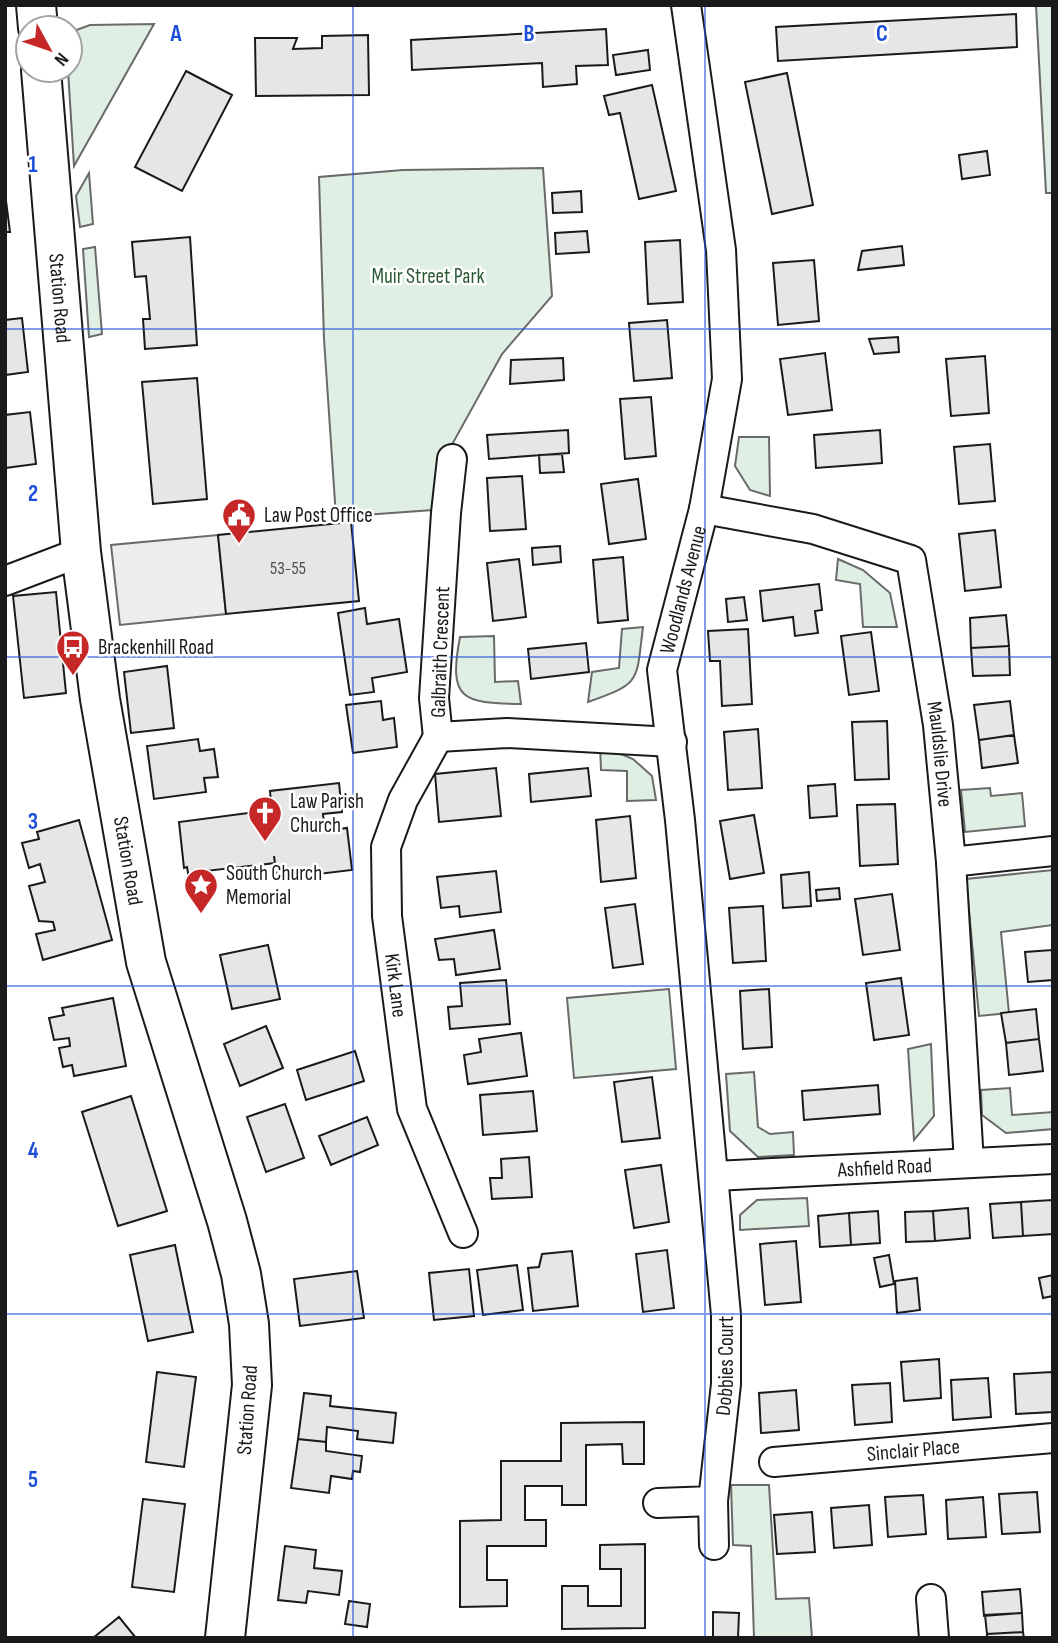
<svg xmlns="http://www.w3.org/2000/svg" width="1058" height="1643" viewBox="0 0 1058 1643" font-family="'Sofia Sans Condensed',sans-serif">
	<rect width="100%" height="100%" fill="#fff"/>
	<path fill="#e0efe3" stroke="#6a6a6a" stroke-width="2" d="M1036,5H1053V193H1046Z
		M154,24L74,166L68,70L71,32L90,25Z
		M543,168L552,296L502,354L444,459L433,510L336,517L324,339L319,177L403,170Z
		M89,173L93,224L80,227L76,196Z
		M95,247L102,334L89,337L83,249Z
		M739,437H769L770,496L750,490L735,466Z
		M838,559L863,570L890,593L897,627H863L860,584L836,580Z
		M643,627C636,682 642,683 588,702L592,672L619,668L622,629Z
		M494,636L495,682L518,681L521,704C462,703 448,700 460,637Z
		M600,745L633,759L652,776L656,800L627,801V771L601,770Z
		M990,788L991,796L1022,793L1025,826L965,832L961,790Z
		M1053,870V925L1001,932L1009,1013L979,1016L966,879Z
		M669,989L676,1069L574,1078L567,998Z
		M931,1044L934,1116L914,1140L908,1049Z
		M754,1072L758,1127L770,1134L793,1132L794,1155L758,1157L730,1131L726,1074Z
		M1010,1088L1012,1115L1053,1112V1129L1006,1133L982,1115L981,1090Z
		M807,1198L809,1226L740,1230V1215L757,1200Z
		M731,1485H769L776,1599L809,1598L812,1638H754L751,1546L733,1545Z"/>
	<path fill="#ededed" stroke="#6a6a6a" stroke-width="2" d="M218,535L226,614L120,625L111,545Z"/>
	<path fill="#e6e6e6" stroke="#1a1a1a" stroke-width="2" d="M1016,14L1017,47L778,61L776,27Z
		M606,29L608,65L576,66L577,84L543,87L542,63L412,70L411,40Z
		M368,35L369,95L256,96L255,38H297L293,49L322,48V36Z
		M648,50L650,70L616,75L613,55Z
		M186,71L232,95L182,191L135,167Z
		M787,73L813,205L772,214L745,82Z
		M652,85L676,191L639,199L620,113L609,115L604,96Z
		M987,151L990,175L962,179L959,155Z
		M581,191L582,212L553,213L552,193Z
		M5,193L10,232H5Z
		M587,231L589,252L556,254L555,233Z
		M190,237L197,345L145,349L143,319H150L146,276L135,277L132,242Z
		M680,240L683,302L648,304L645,242Z
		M902,246L904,265L858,270L862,251Z
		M814,260L819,321L778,325L773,263Z
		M22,318L28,372L5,375V320Z
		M667,320L672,378L634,381L629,323Z
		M898,337L899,352L874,354L869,339Z
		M825,353L832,410L788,415L780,359Z
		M985,356L989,413L951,416L946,359Z
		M563,358L564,380L510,384L511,360Z
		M197,378L207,499L153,504L142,382Z
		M651,397L656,456L625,459L620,399Z
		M30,412L36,464L5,468V415Z
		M568,430L569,453L489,459L487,435Z
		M880,430L882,463L816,468L814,435Z
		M990,444L995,501L959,504L954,447Z
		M562,454L564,472L540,473L539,455Z
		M522,476L526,529L490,531L487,478Z
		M638,479L646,539L609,544L601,484Z
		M351,522L359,601L226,614L218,535Z
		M995,530L1001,587L965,591L959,534Z
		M560,546L561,562L533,565L532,548Z
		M623,557L628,620L598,623L593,560Z
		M519,559L526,617L493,621L487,563Z
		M819,584L822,610L815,611L818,633L795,636L793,617L763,621L760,591Z
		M56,592L66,693L24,698L13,596Z
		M744,597L747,620L728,622L726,599Z
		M365,608L367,624L399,619L407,672L372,678L374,692L350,695L338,613Z
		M1006,615L1009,646L971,648L970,618Z
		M748,629L752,704L722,706L720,661H710L708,631Z
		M871,632L879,691L849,695L841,636Z
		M586,643L589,672L531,679L528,649Z
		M1009,646L1010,675L973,676L971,648Z
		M167,666L174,728L131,733L124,672Z
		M381,701L383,720L394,718L397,747L353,753L346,705Z
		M1010,701L1014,735L979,740L974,705Z
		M887,721L889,779L855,780L852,722Z
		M758,729L762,788L728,790L724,732Z
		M1014,735L1018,763L982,768L979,740Z
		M198,739L200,751L214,749L218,777L204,778L206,792L154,799L147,746Z
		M496,768L501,816L439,822L435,774Z
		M588,768L591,796L531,802L529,774Z
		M339,783L342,812L323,814L325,831L347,828L352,870L277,879L274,856L275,863L205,871L206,877L189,879L187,867L184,868L179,822L263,811L262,805L271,803L270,791Z
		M835,784L837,816L810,818L808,786Z
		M895,804L898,864L860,866L857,805Z
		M754,815L764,873L730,879L720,821Z
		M630,816L636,878L601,882L596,820Z
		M79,820L112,940L43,960L36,934L55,930L53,922L39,921L29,886L45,882L40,864L29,868L22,843L39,839L37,832Z
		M496,871L501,912L460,917L459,906L441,908L437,877Z
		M809,872L811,906L783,908L781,875Z
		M839,888L840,899L817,901L816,890Z
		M892,894L900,950L863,955L855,899Z
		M635,904L643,964L613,968L605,908Z
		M763,906L766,961L733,963L729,908Z
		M494,930L500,969L456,975L454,959L439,960L435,939Z
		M268,945L280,999L232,1009L220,955Z
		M1052,950L1053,980L1028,982L1025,952Z
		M901,978L909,1035L874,1040L866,983Z
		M506,980L510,1024L450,1029L448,1007L462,1006L460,983Z
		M769,989L772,1047L743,1049L740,991Z
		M113,998L126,1066L74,1076L72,1065L63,1067L59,1048L70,1046L69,1038L54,1040L49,1018L64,1015L62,1008Z
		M1036,1009L1039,1039L1006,1043L1001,1013Z
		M266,1026L283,1068L240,1086L224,1044Z
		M521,1033L527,1076L468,1084L464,1055L481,1052L479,1039Z
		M1039,1039L1043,1071L1009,1075L1006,1043Z
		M355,1051L364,1081L306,1100L297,1070Z
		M652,1077L660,1138L622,1142L614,1082Z
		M878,1085L880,1114L804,1120L802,1091Z
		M533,1091L537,1131L483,1135L480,1095Z
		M131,1096L167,1211L118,1226L82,1112Z
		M285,1104L304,1158L266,1172L247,1117Z
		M367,1117L378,1145L331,1165L319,1136Z
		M529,1157L532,1197L492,1199L490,1178H502L501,1159Z
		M661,1165L669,1222L634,1228L625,1170Z
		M1052,1200L1053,1234L1023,1236L1021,1202Z
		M1021,1202L1023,1236L993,1238L990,1204Z
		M968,1208L970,1238L935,1241L933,1211Z
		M878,1211L880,1243L851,1245L849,1213Z
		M933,1211L935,1241L906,1242L905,1212Z
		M849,1213L851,1245L820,1247L818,1216Z
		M796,1241L801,1302L765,1305L760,1244Z
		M175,1245L193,1332L148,1341L130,1255Z
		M667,1250L674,1308L643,1312L636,1254Z
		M572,1251L578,1306L533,1311L528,1268L539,1267L542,1254Z
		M889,1255L894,1284L880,1287L874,1258Z
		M517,1265L523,1310L483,1315L477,1270Z
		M469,1269L474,1316L434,1320L429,1273Z
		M357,1271L364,1318L300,1326L294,1279Z
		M1053,1275V1296L1043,1298L1039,1278Z
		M917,1278L920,1310L897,1313L895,1281Z
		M939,1359L941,1398L904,1401L901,1362Z
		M157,1372L196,1377L184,1467L146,1462Z
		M1052,1372L1053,1412L1016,1414L1014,1374Z
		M988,1378L991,1417L953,1420L951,1380Z
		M890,1383L892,1422L855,1425L852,1385Z
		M796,1390L799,1430L761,1433L759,1393Z
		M304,1393L331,1396L330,1406L396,1413L393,1443L357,1439L358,1431L327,1427L326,1442L298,1439Z
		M644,1422V1464H623L622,1444L586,1445V1505H562V1486H525V1520H546V1546H487V1580H507V1606L460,1607V1521L501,1520V1461H561V1423Z
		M298,1439L326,1442V1451L362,1456L360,1472L353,1471L352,1479L331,1476L329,1493L291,1488Z
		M1037,1492L1040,1532L1002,1534L999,1494Z
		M923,1495L926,1534L888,1537L885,1497Z
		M983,1497L986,1537L948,1539L946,1500Z
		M143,1499L185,1504L174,1592L132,1587Z
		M869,1505L872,1545L834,1548L831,1508Z
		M812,1512L815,1552L777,1554L774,1515Z
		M645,1544V1628L562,1629V1586H588V1606H621V1569H600V1545Z
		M285,1546L316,1550L314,1568L342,1571L339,1595L308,1591L306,1603L278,1600Z
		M1020,1589L1022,1613L984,1616L982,1592Z
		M349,1601L370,1604L367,1627L345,1624Z
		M713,1612L739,1613L738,1638H713Z
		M1022,1613L1023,1632L987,1634L985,1615Z
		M119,1617L136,1638H93Z
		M1023,1632L1024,1638H987V1634Z"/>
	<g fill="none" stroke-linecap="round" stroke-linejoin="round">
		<g stroke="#1a1a1a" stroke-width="32">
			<g id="street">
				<path d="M452,459L446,513L434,698L438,737L507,733L672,742"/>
				<path id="s1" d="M704,509L813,529L911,560L938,725L951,862L969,1163"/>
				<path d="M5,581L81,552"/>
				<path id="s2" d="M438,737L403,800L386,847L387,916L412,1109L463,1233"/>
				<path d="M951,862L1053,851"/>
				<path id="s3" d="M715,1176L1053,1159"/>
				<path id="s4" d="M774,1462L1053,1438"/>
				<path d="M713,1501L714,1545"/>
				<path id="s5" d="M658,1503L713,1501L726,1384V1315L680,820L662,670L704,509L727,379L721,250L686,5"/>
				<path d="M931,1599L934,1638"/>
			</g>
		</g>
		<g stroke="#1a1a1a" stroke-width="42">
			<g id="secondary">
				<path d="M36,5L38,28"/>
				<path id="s6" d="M41,70L81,552L100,699L146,962L227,1221L241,1274L249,1324L252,1385L225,1638"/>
			</g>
		</g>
		<use href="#street" stroke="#fff" stroke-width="28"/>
		<use href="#secondary" stroke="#fff" stroke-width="38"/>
	</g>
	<path fill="none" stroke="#1d4ed8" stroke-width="2" stroke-opacity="0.55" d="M353,5V1638M705,5V1638M5,329H1053M5,657H1053M5,986H1053M5,1314H1053"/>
	<defs>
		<g id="civic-pin" transform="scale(1.75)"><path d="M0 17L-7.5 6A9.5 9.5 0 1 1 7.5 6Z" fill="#c62828" stroke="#fff"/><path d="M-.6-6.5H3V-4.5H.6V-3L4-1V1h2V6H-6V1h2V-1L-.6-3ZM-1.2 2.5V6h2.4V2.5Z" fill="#fff"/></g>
		<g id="bus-pin" transform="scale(1.75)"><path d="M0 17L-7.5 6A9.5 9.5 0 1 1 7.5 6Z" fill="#c62828" stroke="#fff"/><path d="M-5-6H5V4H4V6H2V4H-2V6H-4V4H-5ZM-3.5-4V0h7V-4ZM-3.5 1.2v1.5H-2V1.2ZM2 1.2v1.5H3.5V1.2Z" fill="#fff"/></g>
		<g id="church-pin" transform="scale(1.75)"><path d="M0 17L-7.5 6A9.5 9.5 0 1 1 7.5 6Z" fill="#c62828" stroke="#fff"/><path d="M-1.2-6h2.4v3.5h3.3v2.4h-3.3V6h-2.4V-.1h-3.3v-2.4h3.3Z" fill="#fff"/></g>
		<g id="sight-pin" transform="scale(1.75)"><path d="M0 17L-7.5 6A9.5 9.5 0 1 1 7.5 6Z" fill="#c62828" stroke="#fff"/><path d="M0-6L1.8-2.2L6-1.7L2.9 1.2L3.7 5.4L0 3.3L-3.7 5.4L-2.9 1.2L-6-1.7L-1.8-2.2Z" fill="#fff"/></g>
	</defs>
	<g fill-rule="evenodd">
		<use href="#civic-pin" x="239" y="515"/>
		<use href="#bus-pin" x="73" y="647"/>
		<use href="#church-pin" x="265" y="813"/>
		<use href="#sight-pin" x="201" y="885"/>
	</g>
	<g text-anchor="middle" stroke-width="5" stroke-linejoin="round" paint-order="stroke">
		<g font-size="18" fill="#4d4d4d">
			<text x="288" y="574">53-55</text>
		</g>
		<g font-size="21" fill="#2b5a34" stroke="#fff">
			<text x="428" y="283">Muir Street Park</text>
		</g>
		<g font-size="21" fill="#1a1a1a" stroke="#fff">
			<text dy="7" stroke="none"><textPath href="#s6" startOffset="229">Station Road</textPath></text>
			<text dy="7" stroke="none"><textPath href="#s5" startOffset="973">Woodlands Avenue</textPath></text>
			<text transform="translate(440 652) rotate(-88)" y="7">Galbraith Crescent</text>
			<text dy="7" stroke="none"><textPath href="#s1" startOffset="410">Mauldslie Drive</textPath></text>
			<text dy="7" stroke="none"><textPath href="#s6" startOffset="796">Station Road</textPath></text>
			<text dy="7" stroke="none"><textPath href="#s2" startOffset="261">Kirk Lane</textPath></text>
			<text dy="7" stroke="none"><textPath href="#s3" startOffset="170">Ashfield Road</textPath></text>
			<text dy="7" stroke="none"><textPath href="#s5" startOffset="191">Dobbies Court</textPath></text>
			<text transform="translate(247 1410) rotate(-86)" y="7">Station Road</text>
			<text dy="7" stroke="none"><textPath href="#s4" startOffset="140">Sinclair Place</textPath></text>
		</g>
		<g font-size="21" fill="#1a1a1a" stroke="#fff" text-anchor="start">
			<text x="264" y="522">Law Post Office</text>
			<text x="98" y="654">Brackenhill Road</text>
			<text x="290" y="808">Law Parish<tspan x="290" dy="24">Church</tspan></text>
			<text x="226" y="880">South Church<tspan x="226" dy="24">Memorial</tspan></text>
		</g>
	</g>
	<g font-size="23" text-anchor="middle" font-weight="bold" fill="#1d4ed8" stroke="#fff" stroke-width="5" stroke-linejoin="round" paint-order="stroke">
		<text x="176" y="41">A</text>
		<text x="529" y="41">B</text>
		<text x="882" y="41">C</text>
		<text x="33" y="172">1</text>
		<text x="33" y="501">2</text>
		<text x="33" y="829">3</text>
		<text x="33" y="1158">4</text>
		<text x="33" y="1487">5</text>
	</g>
	<rect width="1058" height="1643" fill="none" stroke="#1a1a1a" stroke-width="14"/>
	<g transform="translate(49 49) rotate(130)"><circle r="33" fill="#ffffff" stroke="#a3a3a3" stroke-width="2"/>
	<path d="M0-5L12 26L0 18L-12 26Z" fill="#c62828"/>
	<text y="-10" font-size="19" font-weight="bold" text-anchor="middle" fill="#1a1a1a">N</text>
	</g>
</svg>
